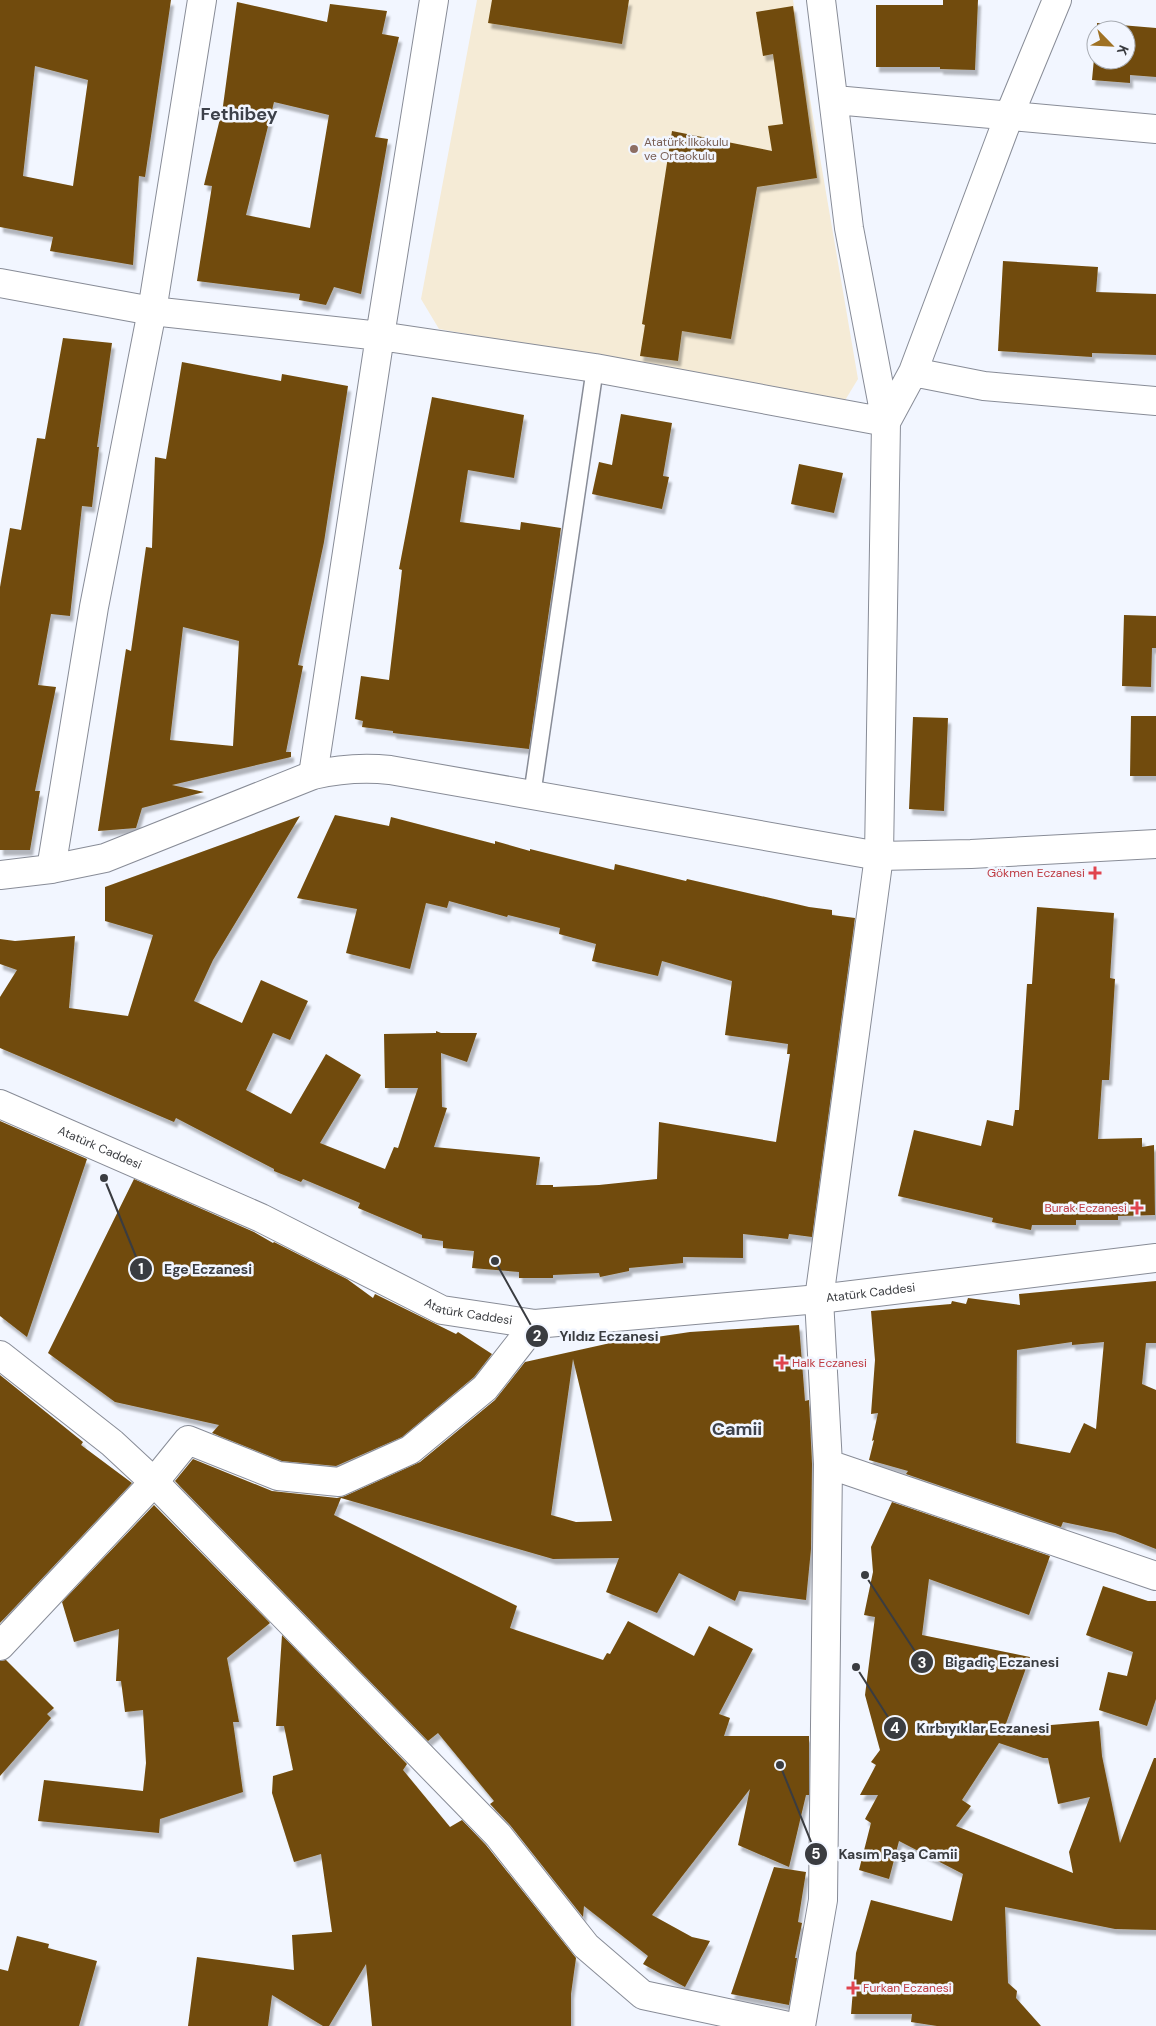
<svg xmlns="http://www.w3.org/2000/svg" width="1156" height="2026" viewBox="0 0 1156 2026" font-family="'DM Sans',sans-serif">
	<defs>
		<filter id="shadow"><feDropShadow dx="3" dy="5.5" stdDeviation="1" flood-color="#0004"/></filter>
	</defs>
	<rect width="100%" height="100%" fill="#f2f6ff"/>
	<path fill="#f5ebd6" d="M477,0H793L858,379L844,402L439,329L421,299Z"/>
	<path fill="#714b0a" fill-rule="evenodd" filter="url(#shadow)" d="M0,0H171L145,177L139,176L133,265L50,251L53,237L0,227ZM35,66L88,80L73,186L23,176Z
		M492,0H629L622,44L488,23Z
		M943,0H978L975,70L940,69V67H876V5H943Z
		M237,2L327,22L330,4L387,11L382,34L399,37L375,137L388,139L361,294L334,287L326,305L299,300L300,294L197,281L212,186L204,185L223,106ZM274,102L329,115L310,228L246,215Z
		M793,6L817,178L757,187L731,339L682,331L678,361L640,356L645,325L642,324L672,131L772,151L768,126L783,124L773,54L763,56L756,12Z
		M1097,23L1156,28V77L1130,75V83L1092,80L1096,37V60H1126V30H1097Z
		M1003,261L1098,267L1096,292L1156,294V355L1092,353V357L998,351Z
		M63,338L112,343L97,447H99L92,507L82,506L70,616L51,614L38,685L56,687L35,791H40L30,850H0V587L10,528L21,530L37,438L45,439Z
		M182,362L281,381L282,374L348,386L324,542L298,665L303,666L286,752H291V757L172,785L204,792L142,808L136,828L98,831L126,649L131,651L146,547L152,548L155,457L166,459ZM183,627L239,641L233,746L170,740Z
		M432,397L524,415L514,478L468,470L460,522L520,530L521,522L561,528L529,749L393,733V731L362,727L363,721L355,719L361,676L389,680L402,570L399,569Z
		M621,414L672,423L663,476L669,477L662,509L592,494L599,462L612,465Z
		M799,464L843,473L834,513L791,504Z
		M1124,615L1156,616V648H1152L1151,687L1122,686Z
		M1131,716H1156V776H1130Z
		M913,717L948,718L944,811L909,809Z
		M335,815L389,826L391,817L495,844V841L530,851V849L614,870L615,864L686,881L687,879L809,907L832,910V915L855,918L812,1237L789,1234L788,1239L743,1234V1258L683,1257V1263L629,1268V1271L600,1277L599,1273L553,1275V1278H519V1272L472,1268L474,1251L443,1248V1241L422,1238V1235L358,1208L360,1203L303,1179L301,1182L274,1171V1169L176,1118L174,1122L0,1048V997L17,970L0,964V939L15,941L75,936L69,1008L128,1016L153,935L105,921V887L300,816L213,960L194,1001L242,1023L261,980L308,1001L290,1040L273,1033L246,1090L291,1114L326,1054L361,1075L320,1143L385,1169L394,1147L398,1148L418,1088H385L384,1034L436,1033V1031L441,1033H477L467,1062L441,1053L442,1107L447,1108L434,1147L540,1157L536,1185H553V1187L599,1185L657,1179L659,1122L776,1142L790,1054H787L788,1044L725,1035L732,981L662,961L658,976L592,961L596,944L559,934L560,928L508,915L507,917L449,901L447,908L426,903L410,969L346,953L357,909L297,898Z
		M1037,907L1114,913L1110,978L1115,979L1109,1080H1102L1098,1139L1142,1138V1147L1154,1145L1155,1215L1118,1216V1220H1076V1225H1032L1031,1230L992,1222L993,1218L898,1196L914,1130L981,1146L987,1120L1013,1126L1015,1110H1019L1027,984H1032Z
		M0,1121L87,1159L27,1337L0,1316Z
		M134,1179L254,1232L273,1243L274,1242L347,1279L373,1298L375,1294L456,1334L458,1332L492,1354L474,1377L402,1437L336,1466L282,1461L212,1433L219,1425L115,1402L48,1353Z
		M1156,1281V1343H1146L1142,1384L1156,1390V1549L1115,1533L1063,1522L1061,1527L906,1474L908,1471L869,1460L874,1440L872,1441L878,1413L871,1414L875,1360L871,1311L951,1304L952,1301L966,1304L968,1298L1020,1305L1019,1294ZM1072,1342V1345L1104,1342L1096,1429L1084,1423L1070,1453L1016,1443L1017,1350Z
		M799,1325L805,1401L809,1400L812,1464L811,1549L806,1600L739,1591L735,1601L679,1573L657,1613L606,1592L619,1558L553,1559L341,1498L334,1515L517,1606L510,1628L603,1660L607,1653L610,1654L628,1621L694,1656L709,1626L753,1649L719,1714L730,1718L724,1736H809V1795H806L789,1867L738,1845L750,1789L652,1915L692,1937L710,1941L685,1987L643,1964L648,1956L584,1906L583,1917L510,1825L490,1804L494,1801L438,1733L428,1741L175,1481L193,1459L272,1491L337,1498L345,1496L420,1462L495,1400L525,1362L642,1336L643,1339L690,1332ZM573,1359L612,1521L576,1522L551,1515Z
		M0,1375L83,1442L81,1445L132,1483L0,1623Z
		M892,1502L1050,1556L1029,1615L929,1579L922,1635L1030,1657L1004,1729L1099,1721L1102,1756L1120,1843L1154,1758H1156V1930L1115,1929L1005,1907L1008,1983L1017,1991L1016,1998L1041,2026H937L911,2022L912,2014H851L856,1953L871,1900L952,1921L963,1874L899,1841L889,1879L859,1870L871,1823L865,1819L878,1795H860L876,1765L871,1762L880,1750L865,1695L875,1617L864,1615L873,1572L871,1547ZM999,1743L1043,1758H1048L1058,1804L1090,1797L1069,1852L1073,1873L956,1826L971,1806L962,1800Z
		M154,1505L270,1623L227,1658L239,1722H233L243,1792L160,1819L159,1833L38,1821L44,1780L143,1791L146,1763L143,1710L125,1712L121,1681H116L119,1629L74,1642L62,1602Z
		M1103,1586L1148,1601H1156V1699L1147,1726L1099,1710L1108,1672L1127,1676L1133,1652L1086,1635Z
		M282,1635L407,1764L403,1770L450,1827L462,1820L486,1845L576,1958L571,1994V2026H372L366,1964L329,2026H323L272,1995L268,2026H188L197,1957L294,1970L292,1935L332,1932L321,1854L294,1862L272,1793L273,1776L293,1770L284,1726H276Z
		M6,1660L54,1708L47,1714L51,1718L0,1776V1661Z
		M774,1867L806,1872L798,1922L802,1923L795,1958H797L789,2005L731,1994Z
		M17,1936L49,1944L48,1948L97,1961L79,2026H0V1969L8,1971Z"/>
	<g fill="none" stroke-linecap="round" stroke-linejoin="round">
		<g stroke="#888c97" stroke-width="19">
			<path id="lane" d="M532,795L595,368"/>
		</g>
		<g stroke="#888c97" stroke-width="30">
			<path id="street" d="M835,100L1156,129
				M0,283L152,311L380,336L595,368L886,422L913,372L1009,116L1057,0
				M913,372L984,386L1156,401
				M313,775L380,336L434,0
				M51,869L94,607L152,311L202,0
				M828,1464L1156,1576
				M0,1646L154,1482L188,1440L278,1476L339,1482L410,1450L485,1388L535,1324
				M801,2026L823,1900L828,1464L819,1299L879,856L886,422L849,228L821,0"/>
		</g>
		<g stroke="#888c97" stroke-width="30">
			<g id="secondary">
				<path d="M0,875L51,869L105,858L313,775C339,769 362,767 390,770L879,856L971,854L1156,844"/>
				<path id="s1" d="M0,1104L261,1218L442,1310L535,1324L819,1299L1156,1258"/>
				<path d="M0,1355L112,1443L154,1482L498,1835L586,1946L643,1995L788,2026"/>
			</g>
		</g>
		<use href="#lane" stroke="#fff" stroke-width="16"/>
		<use href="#street" stroke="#fff" stroke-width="28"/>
		<use href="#secondary" stroke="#fff" stroke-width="28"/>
	</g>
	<circle fill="#8d6e63" stroke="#f2f6ff" stroke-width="2" cx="634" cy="149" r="5"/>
	<g fill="#e0444e" stroke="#f2f6ff" stroke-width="2">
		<path d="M1092.5 865.5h5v5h5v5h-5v5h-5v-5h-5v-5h5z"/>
		<path d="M1134.5 1200.5h5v5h5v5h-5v5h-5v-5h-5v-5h5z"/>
		<path d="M779.5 1355.5h5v5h5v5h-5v5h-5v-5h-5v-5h5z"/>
		<path d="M850.5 1980.5h5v5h5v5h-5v5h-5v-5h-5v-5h5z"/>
	</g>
	<g text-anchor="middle" stroke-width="5" stroke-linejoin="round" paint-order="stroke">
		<g font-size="12" fill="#785e54" stroke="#f2f6ff" text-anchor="start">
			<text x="644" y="146">Atatürk İlkokulu<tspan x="644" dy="14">ve Ortaokulu</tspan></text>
		</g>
		<g font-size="12" fill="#be3a42" stroke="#f2f6ff" text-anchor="end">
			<text x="1085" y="877">Gökmen Eczanesi</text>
			<text x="1127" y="1212">Burak Eczanesi</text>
			<text x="792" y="1367" text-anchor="start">Halk Eczanesi</text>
			<text x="863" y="1992" text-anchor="start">Furkan Eczanesi</text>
		</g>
		<g font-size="12" fill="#3a3c40" stroke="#f2f6ff">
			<text dy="4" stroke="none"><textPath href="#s1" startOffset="109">Atatürk Caddesi</textPath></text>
			<text dy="4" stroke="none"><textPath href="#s1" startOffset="919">Atatürk Caddesi</textPath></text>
			<text dy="4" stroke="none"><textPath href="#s1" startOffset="514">Atatürk Caddesi</textPath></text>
		</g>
		<g font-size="18" font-weight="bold" fill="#3d414a" stroke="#f2f6ff">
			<text x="239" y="120">Fethibey</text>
			<text x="737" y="1435">Camii</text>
		</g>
	</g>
	<path fill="none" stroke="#3a3c40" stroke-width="2" d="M104 1178L141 1269M495 1261L537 1336M865 1575L922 1662M856 1667L895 1728M780 1765L816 1854"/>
	<g fill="#3a3c40" stroke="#f2f6ff" stroke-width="2">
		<circle cx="104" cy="1178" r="5"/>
		<circle cx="495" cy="1261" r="5"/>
		<circle cx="865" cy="1575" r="5"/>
		<circle cx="856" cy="1667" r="5"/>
		<circle cx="780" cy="1765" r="5"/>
		<circle cx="141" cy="1269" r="12"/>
		<circle cx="537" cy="1336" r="12"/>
		<circle cx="922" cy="1662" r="12"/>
		<circle cx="895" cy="1728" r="12"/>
		<circle cx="816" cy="1854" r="12"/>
	</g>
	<g font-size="15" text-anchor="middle" font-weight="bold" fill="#fff">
		<text x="141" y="1274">1</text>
		<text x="537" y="1341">2</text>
		<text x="922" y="1668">3</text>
		<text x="895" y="1733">4</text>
		<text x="816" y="1859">5</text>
	</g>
	<g font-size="14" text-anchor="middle" font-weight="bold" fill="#3a3c40" stroke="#f2f6ff" stroke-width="5" stroke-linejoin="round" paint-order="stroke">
		<text x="208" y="1274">Ege Eczanesi</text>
		<text x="609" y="1341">Yıldız Eczanesi</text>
		<text x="1002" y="1667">Bigadiç Eczanesi</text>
		<text x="983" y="1733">Kırbıyıklar Eczanesi</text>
		<text x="898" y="1859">Kasım Paşa Camii</text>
	</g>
	<g transform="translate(1111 45) rotate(114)"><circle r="24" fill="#f2f6ff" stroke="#a8acb3"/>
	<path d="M0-4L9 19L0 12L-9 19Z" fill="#9f7123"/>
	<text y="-8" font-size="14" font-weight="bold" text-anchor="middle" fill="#3a3c40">K</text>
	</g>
</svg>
